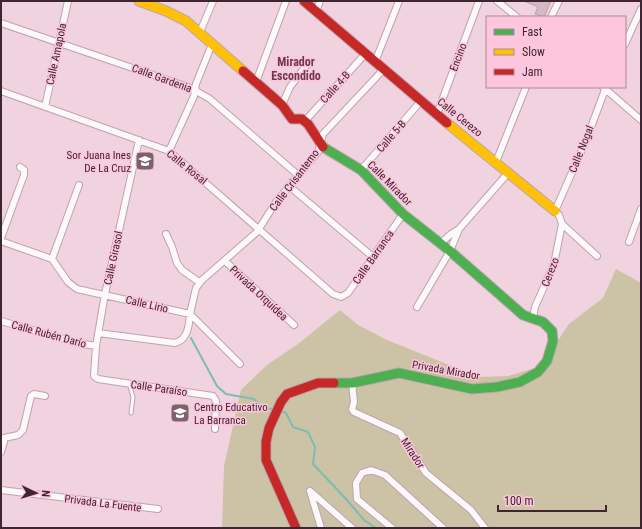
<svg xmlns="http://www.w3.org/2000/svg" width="642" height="529" viewBox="0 0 642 529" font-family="'Roboto Condensed',sans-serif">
	<rect width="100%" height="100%" fill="#f1d3df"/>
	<path fill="#ccc2a5" d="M616,269L641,283V528H222L224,466L241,390L267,365L298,344L340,310L358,325L387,340L479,377L508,376L541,366L569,324L603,298Z"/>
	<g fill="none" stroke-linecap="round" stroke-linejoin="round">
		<path stroke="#7bbdae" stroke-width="2" d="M191,338L217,386L226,394L254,399L262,407L271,409
			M283,412L286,413L293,427L308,432L315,447L313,464L346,499L364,520L376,528"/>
	</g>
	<path fill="#d3b9c3" stroke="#baa0ab" d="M524,1H551L544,17L535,14L538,7Z"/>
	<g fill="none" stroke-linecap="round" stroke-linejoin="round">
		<g stroke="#bda3ae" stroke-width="5">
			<path id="lane" d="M129,383L133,397L131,413"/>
		</g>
		<g stroke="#bda3ae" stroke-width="8">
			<path id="street" d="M497,1L517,17
				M316,12L320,1
				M551,17L559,1
				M1,23L191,88L210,99L298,175
				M200,32L213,1
				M625,44L641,9
				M375,62L399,1
				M256,82L286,1
				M603,87L641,120
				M1,91L169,151L333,294L341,297L348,293L403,214
				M282,105L290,87L309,62
				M45,107L68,1
				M437,114L479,1
				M305,121L366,53
				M139,140L105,294L96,346L94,376L98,379L213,396L216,401L215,429
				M169,151L194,96L196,84L212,44
				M496,162L526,87
				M361,170L421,101
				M289,186L373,257
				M166,234L172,247L177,263L182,270L199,282
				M1,238L24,175V170L20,167
				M1,241L52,259L68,282L77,289L190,314C189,325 188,340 175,343L98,333
				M629,242L641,209
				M440,244L451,234L459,229L509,172
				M597,256L562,224L559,215L555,211L587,138L606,87
				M52,259L79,185
				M225,261L294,325
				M417,307L450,251L459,229
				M533,318L535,307L554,264L562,224
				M1,321L78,343L96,346
				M240,364L190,314L196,288L202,280L257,232L276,202L318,152L323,134L384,69
				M352,383L354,402L352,409L354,412L400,433L426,473L471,510L485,528
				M4,438L18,435L23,430L31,396L34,394L45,396
				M1,452L4,442V438
				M1,490L158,509
				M310,491L352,528
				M310,491L321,528
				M392,528L357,499L356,483L362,473L371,470L385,475L443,528"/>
		</g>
		<g stroke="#bda3ae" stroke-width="11">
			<path id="fast" d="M323,147L361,170L403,214L450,251L523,315L543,322L552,331L553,341L547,361L538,372L520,382L497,387L472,389L399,373L352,383H334"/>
		</g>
		<g stroke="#bda3ae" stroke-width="11">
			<path id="slow" d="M139,1L166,11L186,21L243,71
				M447,123L555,211"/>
		</g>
		<g stroke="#bda3ae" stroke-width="11">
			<path id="jam" d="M304,1L447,123
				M243,71L282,105L292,119H302L308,124L323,147
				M296,528L266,460V442L269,428L281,402L287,394L318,383H334"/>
		</g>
		<use href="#lane" stroke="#fdf8fa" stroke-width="3"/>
		<use href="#street" stroke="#fdf8fa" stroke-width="6"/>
		<use href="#fast" stroke="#4caf50" stroke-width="9"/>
		<use href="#slow" stroke="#ffc107" stroke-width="9"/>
		<use href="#jam" stroke="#c62828" stroke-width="9"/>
	</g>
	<defs>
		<g id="school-square" transform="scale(1)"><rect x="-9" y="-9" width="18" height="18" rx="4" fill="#7d626d" stroke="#fec6dc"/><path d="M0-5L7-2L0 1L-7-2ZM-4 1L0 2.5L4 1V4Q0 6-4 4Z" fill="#fff"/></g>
	</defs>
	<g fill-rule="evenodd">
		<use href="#school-square" x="145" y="161"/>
		<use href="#school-square" x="180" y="413"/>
	</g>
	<g text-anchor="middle" stroke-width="3" stroke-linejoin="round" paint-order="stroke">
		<g font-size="11" fill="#3f2530" stroke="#fec6dc">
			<text transform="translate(56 54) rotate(-78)" y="4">Calle Amapola</text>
			<text transform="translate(458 57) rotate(-69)" y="4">Encino</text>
			<text transform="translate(162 78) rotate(20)" y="4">Calle Gardenia</text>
			<text transform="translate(335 87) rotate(-48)" y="4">Calle 4-B</text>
			<text transform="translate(460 117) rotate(39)" y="4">Calle Cerezo</text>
			<text transform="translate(391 136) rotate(-49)" y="4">Calle 5-B</text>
			<text transform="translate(581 149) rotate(-68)" y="4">Calle Nogal</text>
			<text transform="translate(187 167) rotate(39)" y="4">Calle Rosal</text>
			<text transform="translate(294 180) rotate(-53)" y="4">Calle Crisantemo</text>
			<text transform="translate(390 183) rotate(45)" y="4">Calle Mirador</text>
			<text transform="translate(373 257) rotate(-55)" y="4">Calle Barranca</text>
			<text transform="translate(113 258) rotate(-78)" y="4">Calle Girasol</text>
			<text transform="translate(550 272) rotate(-69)" y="4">Cerezo</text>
			<text transform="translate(259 293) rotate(43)" y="4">Privada Orquídea</text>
			<text transform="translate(147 304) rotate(13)" y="4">Calle Lirio</text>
			<text transform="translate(49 334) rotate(15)" y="4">Calle Rubén Darío</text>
			<text transform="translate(446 370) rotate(10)" y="4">Privada Mirador</text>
			<text transform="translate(159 388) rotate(8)" y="4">Calle Paraíso</text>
			<text transform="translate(413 453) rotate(57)" y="4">Mirador</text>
			<text transform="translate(103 503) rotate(7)" y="4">Privada La Fuente</text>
		</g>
		<g font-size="11" fill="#3f2530" stroke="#fec6dc" text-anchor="end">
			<text x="131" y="159">Sor Juana Ines<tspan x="131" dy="13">De La Cruz</tspan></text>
			<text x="194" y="411" text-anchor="start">Centro Educativo<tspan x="194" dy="13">La Barranca</tspan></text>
		</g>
		<g font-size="12" font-weight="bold" fill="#703851" stroke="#fec6dc">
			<text x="296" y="66">Mirador<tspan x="296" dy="14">Escondido</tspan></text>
		</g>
	</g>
	<rect width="642" height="529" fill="none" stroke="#3f2530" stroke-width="4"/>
	<rect x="486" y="16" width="140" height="72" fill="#fec6dc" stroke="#b28697"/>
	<rect x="494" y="29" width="20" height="6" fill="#4caf50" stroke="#b28697"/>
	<text x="522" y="36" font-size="12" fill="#3f2530">Fast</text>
	<rect x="494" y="49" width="20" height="6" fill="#ffc107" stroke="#b28697"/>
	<text x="522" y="56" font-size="12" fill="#3f2530">Slow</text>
	<rect x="494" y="69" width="20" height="6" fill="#c62828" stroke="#b28697"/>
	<text x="522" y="76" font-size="12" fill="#3f2530">Jam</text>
	<g transform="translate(36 493) rotate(94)" stroke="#fec6dc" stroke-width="3" paint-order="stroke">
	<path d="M0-3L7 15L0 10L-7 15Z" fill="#3f2530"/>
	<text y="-6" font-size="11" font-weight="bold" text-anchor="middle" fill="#3f2530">N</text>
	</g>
	<path d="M498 505v6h108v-6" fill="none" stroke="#3f2530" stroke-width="2"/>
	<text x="504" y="505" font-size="12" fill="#3f2530" stroke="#fec6dc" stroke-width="3" paint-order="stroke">100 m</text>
</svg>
